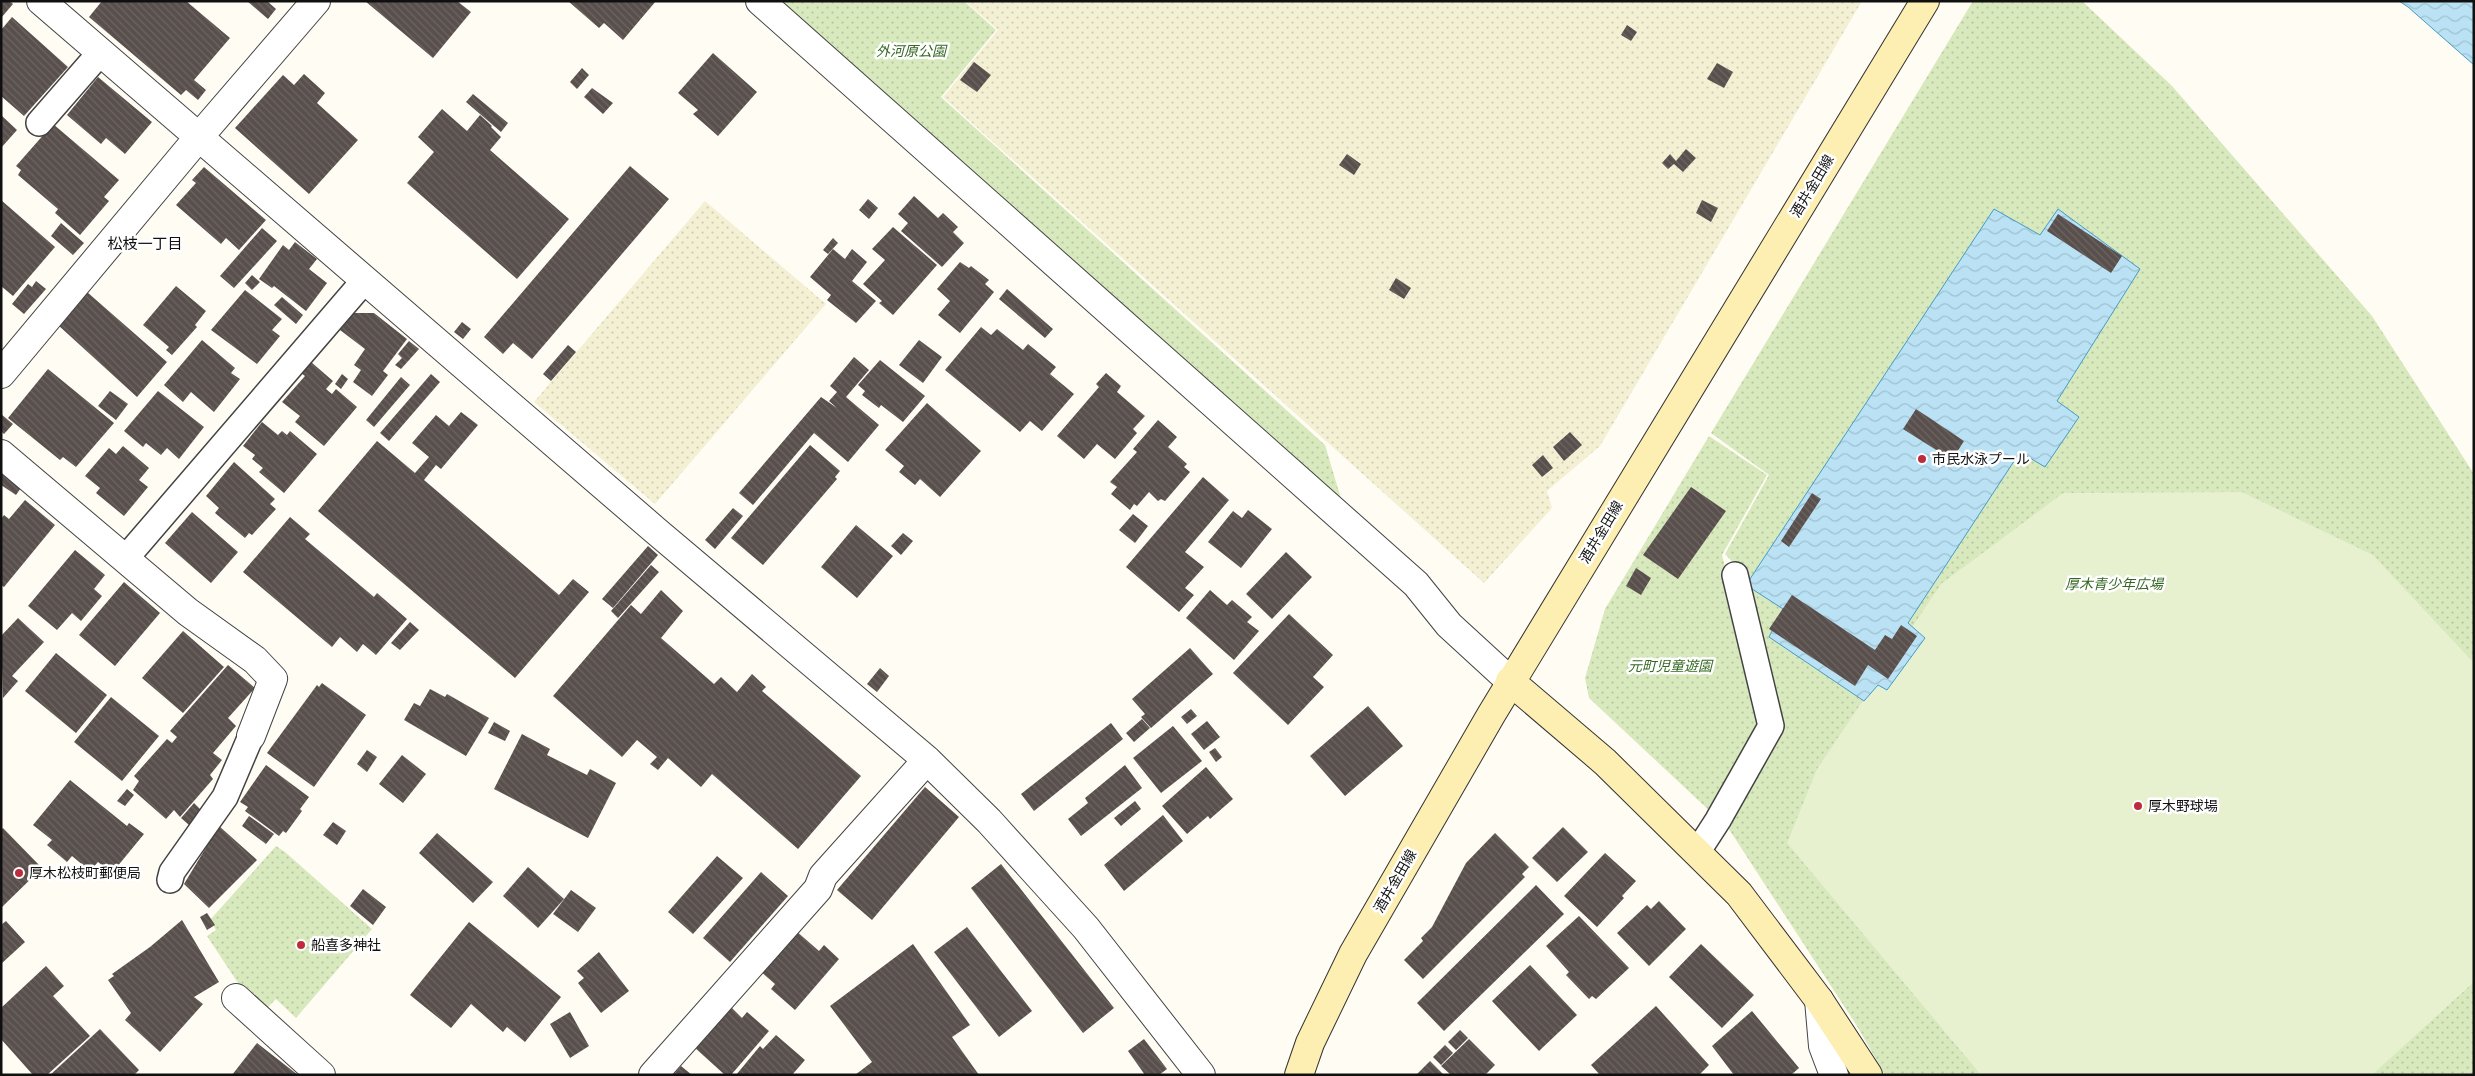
<svg xmlns="http://www.w3.org/2000/svg" width="2475" height="1076" viewBox="0 0 2475 1076" font-family="'Roboto Serif','Noto Sans JP',serif">
	<defs>
		<pattern id="farmland-dots" width="8" height="8" patternUnits="userSpaceOnUse" patternTransform="scale(1.25)"><rect width="8" height="8" fill="#f4f0d4"/><path d="M2 2h.1M6 6h.1" fill="none" stroke="#d0cdb5" stroke-width="1.8" stroke-linecap="round"/></pattern>
		<pattern id="park-dots" width="8" height="8" patternUnits="userSpaceOnUse" patternTransform="scale(1.25)"><rect width="8" height="8" fill="#d7e9bd"/><path d="M2 2h.1M6 6h.1" fill="none" stroke="#b8c7a1" stroke-width="1.8" stroke-linecap="round"/></pattern>
		<pattern id="water-waves" width="16" height="10" patternUnits="userSpaceOnUse" patternTransform="scale(1.25)"><rect width="16" height="10" fill="#bae2f4"/><path d="M0 5q4-4 8 0t8 0" fill="none" stroke="#9fc1d0"/></pattern>
		<pattern id="building-back-hatch" width="6" height="6" patternUnits="userSpaceOnUse" patternTransform="scale(1.25)"><rect width="6" height="6" fill="#59504d"/><path d="M-1 5l2 2M0 0l6 6M5-1l2 2" fill="none" stroke="#6c6562"/></pattern>
	</defs>
	<rect width="100%" height="100%" fill="#fffcf4"/>
	<path fill="url(#farmland-dots)" d="M965,1H1862L1600,446L1547,491L1552,508L1484,583L943,97L998,30Z
		M705,201L826,304L655,504L534,402Z"/>
	<path fill="url(#park-dots)" d="M780,1H964L996,30L941,97L1325,445L1342,502Z
		M1973,1H2082L2172,86L2372,316L2474,474V1075H1885L1857,1026L1723,820L1776,726L1740,570L1725,554L1769,475L1711,433Z
		M1709,436L1767,475L1722,555L1765,725L1713,814L1589,698L1585,678L1605,609Z
		M276,846L285,852L372,929L296,1018L276,999L264,1011L238,983L207,936L216,930L210,920Z"/>
	<path fill="#e7f0cf" d="M2242,492L2373,555L2474,663V982L2372,1075H1981L1787,843L1817,769L1941,584L2063,493Z"/>
	<path fill="url(#water-waves)" stroke="#439cc9" d="M2399,1H2474V65L2408,7Z
		M1994,209L2040,235L2058,209L2140,269L2057,401L2079,417L2045,467L2020,452L1908,623L1925,638L1887,690L1878,685L1864,701L1769,637L1783,609L1746,585Z"/>
	<path fill="url(#building-back-hatch)" d="M1,1H10L13,4L1,18Z
		M102,1H186L230,38L194,80L206,90L198,100L186,90L181,95L89,17Z
		M247,1H267L276,9L268,19Z
		M365,1H457L471,12L433,58Z
		M568,1H656L623,40L604,23L599,28Z
		M12,17L68,67L24,116L1,96V30Z
		M1627,25L1637,32L1631,41L1621,35Z
		M713,53L757,92L718,136L693,114L698,110L678,93Z
		M974,62L991,75L977,92L960,80Z
		M1717,63L1733,72L1724,88L1707,79Z
		M582,68L589,75L577,89L570,82Z
		M304,74L325,93L317,103L358,140L309,194L235,128L283,75L294,85Z
		M98,77L152,122L125,154L106,138L101,144L67,115Z
		M592,88L613,103L603,114L584,97Z
		M473,94L508,123L501,132L466,102Z
		M442,109L467,131L480,115L492,126L491,127L501,137L490,150L569,219L517,279L407,183L434,152L418,137Z
		M1,115L17,130L1,148Z
		M53,124L119,180L104,197L109,201L80,235L55,213L58,209L18,175L21,170L16,166Z
		M1686,149L1696,158L1683,172L1674,164L1668,169L1662,163L1670,154L1676,161Z
		M1347,154L1361,164L1354,175L1339,165Z
		M630,166L669,199L532,359L513,343L503,354L484,337Z
		M204,167L266,220L239,250L226,238L221,244L176,205L196,183L192,180Z
		M914,196L938,218L943,213L958,227L953,232L964,243L942,267L901,231L908,223L898,214Z
		M868,199L878,208L869,219L859,210Z
		M1,200L55,247L13,296L1,286Z
		M1702,200L1718,208L1711,222L1696,213Z
		M2058,214L2122,256L2111,273L2047,231Z
		M61,223L84,243L73,255L51,236Z
		M893,227L937,265L893,315L879,303L882,301L863,284L885,260L872,249Z
		M262,228L277,241L234,288L220,276Z
		M833,238L838,243L828,254L823,250Z
		M295,242L317,259L309,269L327,283L306,311L274,286L272,288L259,279L283,245L289,250Z
		M833,249L845,259L852,249L867,262L852,281L876,301L856,323L827,300L831,295L810,277Z
		M960,262L969,268L971,266L989,280L985,284L994,292L960,333L938,315L950,301L937,289Z
		M252,275L260,282L252,290L245,283Z
		M1396,278L1411,288L1404,299L1389,290Z
		M36,281L46,289L24,314L12,304L28,284L32,287Z
		M176,286L206,311L195,325L197,327L172,355L166,350L169,347L143,325Z
		M1007,289L1053,329L1045,338L999,299Z
		M245,290L282,319L272,330L280,336L257,364L211,330Z
		M87,292L167,362L137,397L58,325Z
		M282,297L303,315L296,324L274,305Z
		M354,313H374L407,339L383,371L388,375L372,396L353,382L361,370L354,365L365,349L340,330Z
		M462,322L471,329L463,339L454,332Z
		M981,327L991,335L997,329L1023,350L1028,344L1056,367L1050,374L1074,394L1042,431L1030,421L1020,432L945,370Z
		M202,340L235,368L231,373L240,379L214,412L191,392L183,402L164,385Z
		M919,340L942,357L923,383L899,365Z
		M409,341L419,349L401,369L395,365L402,358L398,354Z
		M568,345L576,352L551,381L543,374Z
		M854,357L869,370L846,397L879,425L848,462L814,433L753,505L739,493L821,397L837,408L829,401L837,392L830,386Z
		M880,360L925,396L903,422L881,405L879,408L862,395L865,391L858,385Z
		M311,362L333,381L326,389L332,394L336,389L357,407L324,446L295,422L300,416L282,402L305,376L301,373Z
		M48,369L114,423L76,467L63,457L60,460L8,418Z
		M1106,373L1121,386L1117,392L1145,416L1133,429L1137,433L1115,459L1097,444L1084,459L1057,436L1099,387L1096,384Z
		M342,374L348,379L341,389L335,384Z
		M431,374L440,382L389,441L380,433Z
		M401,377L410,385L374,427L366,420Z
		M110,391L128,404L116,420L98,406Z
		M158,391L204,427L179,459L167,448L161,455L146,443L143,447L124,431Z
		M927,403L981,451L940,497L920,479L915,485L899,472L904,466L885,450Z
		M1916,409L1964,441L1952,460L1903,429Z
		M461,412L478,425L441,469L436,465L424,480L559,595L573,579L589,592L515,678L318,511L377,441L415,473L429,457L412,443L436,415L449,426Z
		M1,414L13,424L4,434L1,431Z
		M1158,420L1177,437L1168,447L1187,464L1184,467L1190,472L1165,501L1161,499L1158,501L1149,492L1137,506L1134,504L1130,510L1111,494L1117,487L1110,482L1137,452L1133,449Z
		M262,422L278,435L282,431L287,435L290,431L317,454L284,493L259,472L263,468L252,459L255,455L243,446Z
		M1570,432L1582,445L1564,461L1553,447Z
		M810,445L840,471L835,477L837,479L763,565L731,538Z
		M123,446L149,468L139,480L148,487L124,516L96,493L100,488L85,476L109,448L116,454Z
		M1543,455L1553,468L1542,477L1532,465Z
		M234,462L275,499L270,504L276,509L252,535L249,533L245,538L215,513L219,508L206,496Z
		M1,469L23,485L16,495L1,485Z
		M1203,477L1229,500L1185,552L1204,567L1185,588L1194,595L1179,612L1126,567Z
		M1691,487L1726,511L1678,579L1643,555Z
		M1812,493L1821,499L1789,547L1781,541Z
		M25,500L55,525L4,587L1,585V519L4,515L9,519Z
		M733,508L743,516L715,549L705,540Z
		M1248,510L1272,529L1241,568L1208,542L1233,511L1242,518Z
		M192,512L238,552L211,583L165,543Z
		M1133,514L1148,526L1135,543L1119,530Z
		M290,517L310,534L305,539L374,597L377,593L407,619L376,655L363,644L357,652L340,637L332,647L243,572Z
		M856,525L893,556L857,598L821,567Z
		M903,533L913,541L901,555L891,546Z
		M648,546L658,555L613,608L602,599Z
		M75,550L105,575L94,589L102,596L81,621L72,613L57,630L28,606Z
		M1286,552L1312,577L1272,619L1246,594Z
		M651,565L659,572L618,618L611,611Z
		M1636,568L1651,578L1641,595L1626,586Z
		M124,582L160,613L115,666L79,635Z
		M661,590L683,611L661,638L714,684L721,677L737,692L752,674L766,687L762,691L861,776L798,849L712,774L701,787L668,758L658,770L650,764L657,757L637,740L622,757L553,696L631,605L641,614Z
		M1210,590L1227,605L1232,600L1252,617L1247,622L1259,631L1234,660L1186,618Z
		M1792,595L1875,650L1885,635L1892,639L1901,625L1917,636L1888,679L1868,665L1855,686L1769,629Z
		M1289,614L1333,655L1313,677L1324,687L1288,725L1233,673Z
		M18,618L44,642L12,676L18,681L3,698L1,636Z
		M410,622L419,630L400,650L391,643Z
		M183,631L224,667L183,713L142,678Z
		M1190,648L1213,674L1151,728L1141,717L1145,714L1132,699Z
		M56,653L107,695L76,733L25,691Z
		M228,665L255,688L228,718L236,726L213,753L222,760L210,775L213,779L180,817L174,810L166,819L133,790L139,781L134,776L167,739L172,743L177,737L170,731Z
		M880,668L889,676L877,692L867,684Z
		M322,683L366,715L314,787L267,753L317,685L319,687Z
		M430,689L445,697L447,694L489,718L466,756L404,720L414,703L420,706Z
		M111,697L159,736L122,781L74,742Z
		M1368,706L1403,746L1345,796L1310,756Z
		M1191,709L1197,716L1187,724L1181,717Z
		M1142,719L1150,728L1134,742L1126,733Z
		M1207,721L1220,737L1204,750L1191,734Z
		M494,722L510,731L505,741L488,733Z
		M1111,723L1123,739L1034,811L1021,794Z
		M1173,726L1202,761L1161,793L1133,758Z
		M522,734L550,749L547,755L587,775L590,769L616,783L588,838L494,789Z
		M1215,748L1222,757L1216,762L1209,752Z
		M367,750L377,757L367,772L357,764Z
		M402,755L426,774L403,803L379,784Z
		M266,765L309,797L300,809L302,811L286,833L283,831L279,836L245,811L248,807L240,802Z
		M1125,765L1142,788L1081,836L1068,819L1088,803L1085,798Z
		M1206,767L1233,799L1210,819L1208,816L1187,834L1162,806Z
		M70,780L127,826L129,823L144,834L112,873L98,862L90,871L72,856L67,862L47,845L52,840L33,825Z
		M925,787L959,817L872,920L837,890Z
		M127,789L134,795L125,806L117,801Z
		M1135,801L1141,809L1121,826L1114,818Z
		M194,803L201,810L189,825L181,818Z
		M1163,815L1183,841L1124,891L1104,865Z
		M249,816L274,834L266,844L242,826Z
		M333,822L346,831L337,845L323,835Z
		M219,826L257,860L209,908L184,884Z
		M1563,827L1588,852L1557,882L1532,858Z
		M3,828L42,868L1,908V830Z
		M437,833L493,882L473,903L419,853Z
		M1495,833L1529,867L1522,874L1525,877L1423,979L1404,960L1423,941L1421,938L1432,927L1466,863Z
		M1605,853L1636,881L1622,896L1624,898L1597,927L1564,896Z
		M717,856L743,878L693,934L668,912Z
		M1001,864L1114,1008L1083,1033L971,888Z
		M528,867L564,899L538,928L503,896Z
		M761,872L788,896L730,962L703,938Z
		M1536,885L1564,914L1444,1031L1417,1003Z
		M363,889L386,907L373,925L350,906Z
		M571,890L596,908L578,932L553,914Z
		M1659,901L1686,929L1649,966L1617,933L1647,905L1651,909Z
		M207,913L215,925L207,930L200,917Z
		M1579,916L1629,968L1596,999L1592,996L1589,999L1566,975L1569,972L1546,946Z
		M182,920L219,982L194,997L203,1004L160,1052L125,1020L131,1013L108,980L114,976L112,974L150,947Z
		M6,921L25,942L1,964V925Z
		M469,922L561,997L525,1042L507,1027L503,1032L471,1004L451,1028L410,995Z
		M967,927L1032,1011L999,1037L934,952Z
		M795,930L819,951L824,945L839,959L795,1010L771,989L775,984L760,971Z
		M913,944L970,1025L952,1037L979,1075H855L872,1062L830,1006Z
		M1701,944L1754,995L1722,1028L1669,977Z
		M599,952L629,991L601,1013L578,983L584,978L577,971Z
		M1530,965L1577,1015L1539,1051L1492,1001Z
		M46,966L64,986L53,996L90,1036L47,1075H33L1,1039V1008Z
		M730,1006L742,1018L747,1012L769,1031L731,1075H725L694,1047Z
		M1656,1006L1709,1065L1699,1075H1600L1591,1065Z
		M1752,1011L1799,1068L1791,1075H1734L1712,1046Z
		M570,1012L589,1046L570,1058L550,1024Z
		M100,1029L139,1070L134,1075H50Z
		M1460,1030L1468,1038L1456,1050L1448,1042Z
		M776,1035L805,1060L792,1075H736L760,1046L763,1049Z
		M1144,1039L1167,1069L1159,1075H1145L1128,1051Z
		M1469,1039L1495,1065L1485,1075H1451L1441,1066Z
		M257,1043L298,1075H232Z
		M1445,1045L1453,1053L1441,1065L1433,1057Z
		M1430,1061L1444,1075H1416Z
		M681,1066L692,1075H673Z"/>
	<g fill="none" stroke-linecap="round" stroke-linejoin="round">
		<g stroke="#434343" stroke-width="28">
			<path id="lane" d="M39,123L100,53
				M125,559L364,281
				M1698,851L1718,820L1771,726L1735,575
				M170,880L172,872L225,797L251,736"/>
		</g>
		<g stroke="#434343" stroke-width="30">
			<path id="street" d="M41,1L656,531L927,760L989,821L1086,928L1201,1075
				M760,1L1416,584L1449,625L1510,681
				M1,374L198,138L316,1
				M1,454L188,612L255,660L273,679L251,736
				M236,998L321,1075
				M1819,1000L1823,1046L1834,1075
				M653,1075L818,889L823,876L927,760"/>
		</g>
		<g stroke="#323232" stroke-width="30">
			<path id="secondary" d="M1510,681L1605,762L1739,894L1819,1000L1868,1075
				M1299,1075L1310,1043L1353,954L1491,715L1925,1"/>
		</g>
		<use href="#lane" stroke="#fff" stroke-width="25"/>
		<use href="#street" stroke="#fff" stroke-width="28"/>
		<use href="#secondary" stroke="#fcefb1" stroke-width="28"/>
	</g>
	<g fill="#bc2c3c" stroke="#fff" stroke-width="2">
		<circle cx="1922" cy="459" r="5"/>
		<circle cx="2138" cy="806" r="5"/>
		<circle cx="19" cy="873" r="5"/>
		<circle cx="301" cy="945" r="5"/>
	</g>
	<g text-anchor="middle" stroke-width="5" stroke-linejoin="round" paint-order="stroke">
		<g font-size="14" font-style="italic" fill="#346721" stroke="#fff">
			<text x="911" y="56">外河原公園</text>
			<text x="2114" y="589">厚木青少年広場</text>
			<text x="1670" y="671">元町児童遊園</text>
		</g>
		<g font-size="14" fill="#101010" stroke="#fff">
			<text transform="translate(1812 186) rotate(-59)" y="5">酒井金田線</text>
			<text transform="translate(1601 532) rotate(-59)" y="5">酒井金田線</text>
			<text transform="translate(1395 881) rotate(-60)" y="5">酒井金田線</text>
		</g>
		<g font-size="14" fill="#101010" stroke="#fff" text-anchor="start">
			<text x="1932" y="464">市民水泳プール</text>
			<text x="2148" y="811">厚木野球場</text>
			<text x="29" y="878">厚木松枝町郵便局</text>
			<text x="311" y="950">船喜多神社</text>
		</g>
		<g font-size="15" fill="#101010" stroke="#fff">
			<text x="145" y="249">松枝一丁目</text>
		</g>
	</g>
	<rect width="2475" height="1076" fill="none" stroke="#101010" stroke-width="5"/>
</svg>
